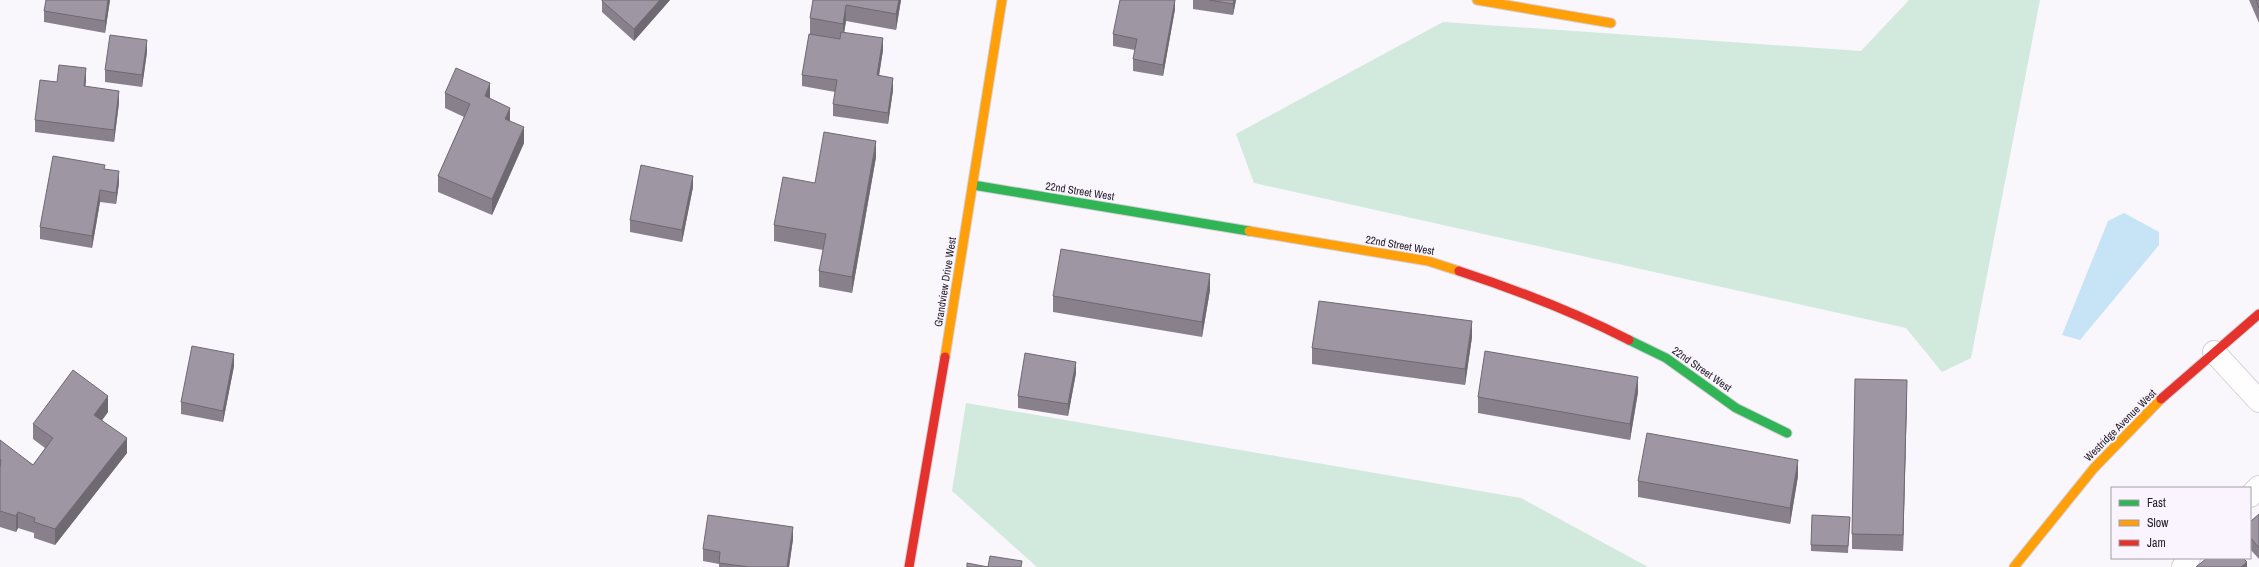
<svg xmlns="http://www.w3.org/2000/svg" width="2259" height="567" viewBox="0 0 2259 567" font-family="'Archivo Narrow',sans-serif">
	<rect width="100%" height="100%" fill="#f9f6fc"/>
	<path fill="#d2e9dd" d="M1909,0H2040L1971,358L1942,372L1906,328L1254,183L1236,134L1443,22L1861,51Z
		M966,403L1521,498L1648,567H1037L952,491Z"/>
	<path fill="#c7e4f7" d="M2124,213L2159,232V245L2080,340L2062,335L2108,221Z"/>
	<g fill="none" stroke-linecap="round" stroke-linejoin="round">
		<g stroke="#d4d1d6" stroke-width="24">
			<path id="street" d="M2214,352L2259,401
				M2250,496L2259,487
				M2183,567L2189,558"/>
		</g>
		<g stroke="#d4d1d6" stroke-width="11">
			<path id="fast" d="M973,185L1249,231
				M1629,340L1666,358L1736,408L1787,433"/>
		</g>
		<g stroke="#d4d1d6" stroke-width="11">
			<path id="slow" d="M1477,0L1611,23
				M1249,231L1428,261L1459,271
				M945,357L1002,0
				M2014,567L2094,468L2161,399"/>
		</g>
		<g stroke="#d4d1d6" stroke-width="11">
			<path id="jam" d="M1459,271C1517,290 1574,312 1629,340
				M2161,399L2259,314
				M909,567L945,357"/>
		</g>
		<use href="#street" stroke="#fefeff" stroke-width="22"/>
		<use href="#fast" stroke="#30b455" stroke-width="9"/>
		<use href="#slow" stroke="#ff9f0a" stroke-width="9"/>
		<use href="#jam" stroke="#e5322d" stroke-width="9"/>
	</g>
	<path fill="#88818c" d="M46,0H110L105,33L44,22V11Z
		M602,0H670L634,41L602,12Z
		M813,0H901L896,30L846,21L844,32L883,50L879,76L893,90L888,124L833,116V104L835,92L802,86V75L810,34V18Z
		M1175,0V9L1163,76L1133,71V59L1135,50L1113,46V34Z
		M1193,0H1236L1233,15L1193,9Z
		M2249,0H2259V23Z
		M147,52L142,87L105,82V70Z
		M86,80L85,87L119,103L114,142L35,132V120L57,82Z
		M445,93L490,99L510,121L524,143L492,215L438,192V176L464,117L445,108Z
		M876,157L852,293L819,287V271L823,250L774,241V225L815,183Z
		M105,169L119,183L116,204L100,202L92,248L40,239V227Z
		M693,187L682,242L630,232V220Z
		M1210,290L1202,337L1053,312V296Z
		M1472,337L1465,385L1312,364V348Z
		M234,366L223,422L181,414V402Z
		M1076,373L1068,416L1018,408V396Z
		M1638,392L1630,440L1478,413V397Z
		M1907,396L1903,551L1852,549V534Z
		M108,412L102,420L127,453L55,545L34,538V533L18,528L16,532L0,527V441L33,465L45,448L33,439V424Z
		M1798,476L1790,524L1638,497V481Z
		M2259,514V559L2250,549V522Z
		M1850,517L1848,553L1811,551V545Z
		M793,539L789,567H719V564L703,561V549Z"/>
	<path fill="#6f6972" d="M108,0H110L105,33V21Z
		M660,0H670L634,41V29Z
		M899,0H901L896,30V14Z
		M1175,0V9L1163,76V65Z
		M1234,0H1236L1233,15V4Z
		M846,5V21L843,40V24Z
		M883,38V50L877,87V75Z
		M147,40V52L142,87V75Z
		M86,68V80L84,98V86Z
		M893,78V90L888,124V113Z
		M490,83V99L485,96Z
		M119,91V103L114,142V130Z
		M510,108V123L505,119Z
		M524,127V143L492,215V199Z
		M876,141V157L852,293V277Z
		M119,171V183L116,204V193Z
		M693,176V187L682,242V230Z
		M100,190V202L92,248V236Z
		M1210,274V290L1202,337V322Z
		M1472,321V337L1465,385V369Z
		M234,354V366L223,422V411Z
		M1076,362V373L1068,416V404Z
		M1638,377V392L1630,440V424Z
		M1907,380V396L1903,551V535Z
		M108,396V412L94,431V415Z
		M127,438V453L55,545V529Z
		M1798,460V476L1790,524V508Z
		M18,512V528L16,532V516Z
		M793,527V539L789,567H787Z
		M2247,562V567H2241Z"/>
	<path fill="#9e96a3" stroke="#6f6972" d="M46,0H108L105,21L44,11Z
		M602,0H660L634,29L602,1Z
		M813,0H899L896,14L846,5L843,24L810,18Z
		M1120,0H1175L1163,65L1133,59L1137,39L1113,34Z
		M1209,0H1234L1233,4Z
		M2256,0H2259V8Z
		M841,32L883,38L877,75L893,78L888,113L833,104L837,80L802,75L809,34L840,39Z
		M110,35L147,40L142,75L105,70Z
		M59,65L86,68L84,86L119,91L114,130L35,120L40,80L57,82Z
		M456,68L490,83L485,96L510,108L505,119L524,127L492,199L438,176L470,104L445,93Z
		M824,132L876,141L852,277L819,271L826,234L774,225L783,177L815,183Z
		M53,156L105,165L104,169L119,171L116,193L100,190L92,236L40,227Z
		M641,165L693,176L682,230L630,220Z
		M1061,249L1210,274L1202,322L1053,296Z
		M1319,301L1472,321L1465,369L1312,348Z
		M192,346L234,354L223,411L181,402Z
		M1485,351L1638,377L1630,424L1478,397Z
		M1025,353L1076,362L1068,404L1018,396Z
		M73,370L108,396L94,415L127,438L55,529L34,522L35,518L18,512L16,516L0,511V468L1,460L0,459V440L33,465L53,438L33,424Z
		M1855,379L1907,380L1903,535L1852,534Z
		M1647,433L1798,460L1790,508L1638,481Z
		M2259,514V548L2250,537V522Z
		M708,515L793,527L787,567H749L719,563L720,552L703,549Z
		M1812,515L1850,517L1848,546L1811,545Z
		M990,556L1022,561L1021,567H967V563L988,567Z
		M2207,558H2243L2247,562L2241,567H2196Z"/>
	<g text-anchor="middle" stroke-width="4" stroke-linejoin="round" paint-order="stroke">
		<g font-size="11" fill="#211d23" stroke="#faf4fe">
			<text transform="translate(1080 191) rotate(9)" y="4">22nd Street West</text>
			<text transform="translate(1400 245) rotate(10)" y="4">22nd Street West</text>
			<text transform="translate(945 282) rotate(-81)" y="4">Grandview Drive West</text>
			<text transform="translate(1702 369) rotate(35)" y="4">22nd Street West</text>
			<text transform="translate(2120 425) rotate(-45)" y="4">Westridge Avenue West</text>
		</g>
	</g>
	<rect x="2111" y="487" width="140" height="72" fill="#faf4fe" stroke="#a39ea6"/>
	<rect x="2119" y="500" width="20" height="6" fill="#30b455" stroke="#a39ea6"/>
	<text x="2147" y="507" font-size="12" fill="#211d23">Fast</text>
	<rect x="2119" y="520" width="20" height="6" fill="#ff9f0a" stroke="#a39ea6"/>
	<text x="2147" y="527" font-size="12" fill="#211d23">Slow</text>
	<rect x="2119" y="540" width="20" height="6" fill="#e5322d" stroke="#a39ea6"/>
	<text x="2147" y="547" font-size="12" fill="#211d23">Jam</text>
</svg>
